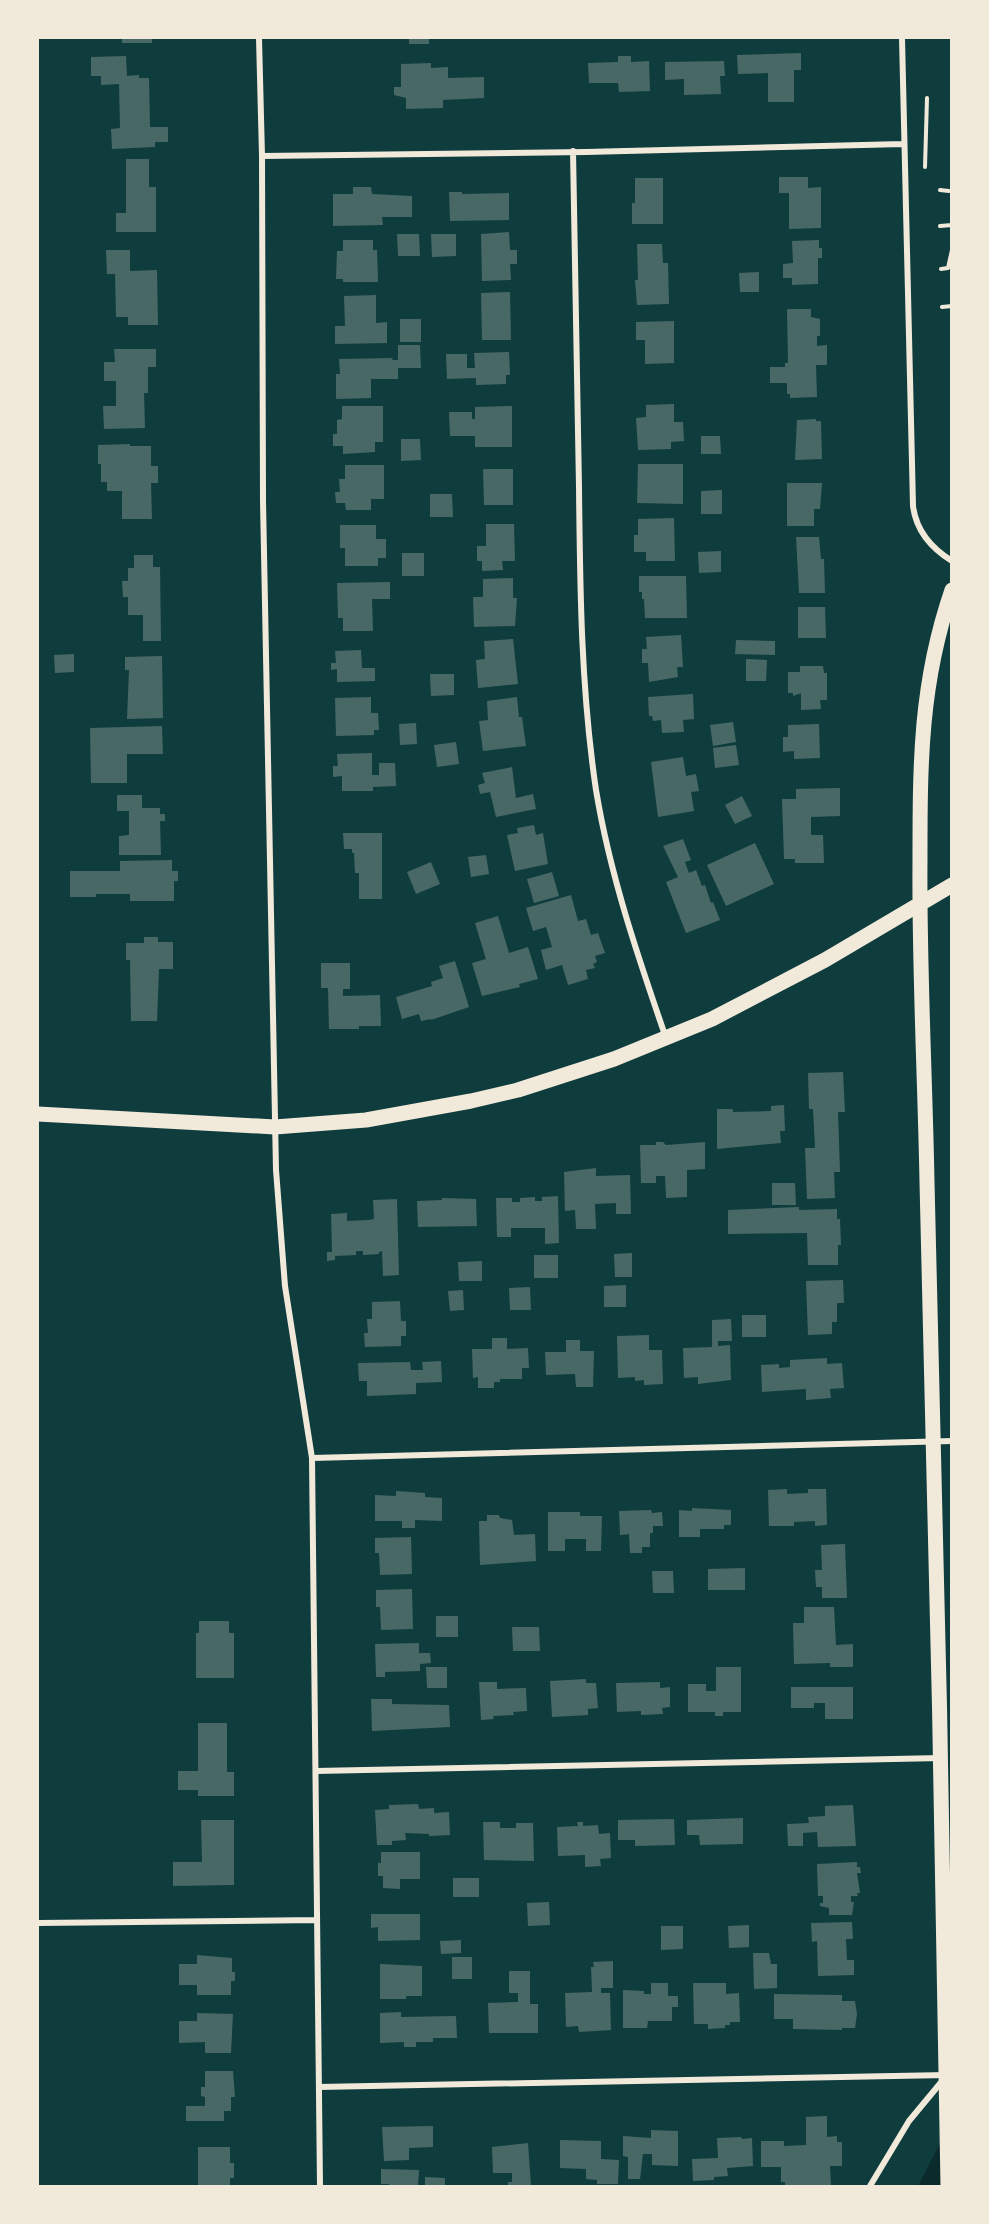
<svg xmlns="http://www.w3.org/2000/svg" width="989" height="2224" viewBox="0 0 989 2224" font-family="Georgia,serif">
	<rect width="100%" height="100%" fill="#0f3d3e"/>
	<path fill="#0a2a2b" d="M951,2122V2186H918Z"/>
	<path fill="#486865" d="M122,38H152V43H122Z
		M409,38H429V44H409Z
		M801,53V70H794V102H768V73L738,74L737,55Z
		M126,56L127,76L139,75V78H149L150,127H168V142H155V147L112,149L111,129L120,128L119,84L101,85V76H91V57Z
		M618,56H631V62L649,61L650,91L619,92L618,83H589L588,63L618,62Z
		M724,61L725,76H720L721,94L684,95V79L665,80V62Z
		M431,63V68L448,67V78L484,77V98L443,100V108L406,109V98L394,95V87H401V64Z
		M126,159H149V187H156V232H116V213H126Z
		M779,177H808V188L821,187V228L789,229V193H779Z
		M635,178H663V224H632V203H635Z
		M353,187H371L372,194L412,196V217H382L383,225L333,226V194H353Z
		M449,192H462V194L509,193V220L450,221Z
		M509,232L510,250H517V264H510L511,280L482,281L481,234Z
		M397,234H419L420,256H398Z
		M431,234H456V256L432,257Z
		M343,240H373V250H377L378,282H343V279H336L337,251H343Z
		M819,240V248H822V258H818V284L792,285V278H783V264L793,263L792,241Z
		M637,244H662L663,263H668L669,304L637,305L635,280H638Z
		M106,250H130V271L157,270L158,325H128V317H116L115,274H107Z
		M759,272V292H740L739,273Z
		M510,292L511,340H482L481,293Z
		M376,295V323L387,322V343L335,344V326H345L344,296Z
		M787,309H811V317L820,319V336H817V346L827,345V365H816L817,397L790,398V394H787V383H770V367H785V363H788Z
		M400,319H421V342H400Z
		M674,321V363L645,364V340H636V322Z
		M398,345H420L421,368H398V379H371V398L336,399V374H340L339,359L393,358L392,360H398Z
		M114,349H156V367H148V393H144L145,428L104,429L103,406H116V381H104V362H115Z
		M509,352L510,375H506V384L476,385V378L447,379L446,354H467V368H475L474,353Z
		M674,404V422H683L684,441L671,442V449L638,450L636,418L646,417V405Z
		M342,406H383V442H375V452L343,454V446H333V434H337V420L342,419Z
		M512,406V447H475V436H450L449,412H472V419H475V407Z
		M816,419V421H821L822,459L795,460L797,420Z
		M701,436H720L721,454H701Z
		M401,439H420L421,460L401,461Z
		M130,444V446H151V466H158V483H151L152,519H122V491H107V482H101V464H98V445Z
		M638,464H683V504L637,503Z
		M345,465H384V499H371V510H346L345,503H336L335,492H340L339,479H345Z
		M483,469H513V505H484Z
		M787,483H822L820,509H814V526H787Z
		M722,490V514H701V491Z
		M430,494H452L453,517H430Z
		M674,518L675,561H646V552H634V535H638V519Z
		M486,524H514L515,561H502L503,570L482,571V561H477V546H486Z
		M340,525H376V539H386V558H378V566H345V548H340Z
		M796,537H819L821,559H824L825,593H799Z
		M721,551V572L699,573L698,552Z
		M402,553H424V576H402Z
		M134,555H153V567H160L161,641H143V615H128V597H123L122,581H128V568H134Z
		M639,576H686L687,618H645L644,599H642V592H639Z
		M513,578V598H517L515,626L474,627L473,597H483V579Z
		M390,582V599H372L373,631H343V618H338L337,583Z
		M798,607H825L826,638H798Z
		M681,635L683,667H677L678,677L649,682L648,663H642V649H647L646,637Z
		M513,639L518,684L478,688L476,660L485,659L484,641Z
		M736,640L775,641V655L735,654Z
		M361,650L362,668H375V681L337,682V669L331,670V663H336L335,651Z
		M74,654V672L55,673L54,655Z
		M162,656L163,718L127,719L129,670H125V657Z
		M746,659L767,660L766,681H746Z
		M800,666H823L824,673H827V700H820L821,709L801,710V693L793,696V693H788V672H800Z
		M430,674H454V695L431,696Z
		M693,694L694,719L683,720L684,732L662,733L661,720L653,721L652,716H649L648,697Z
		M371,697V713H378L379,730H374V735L336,736L335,698Z
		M517,697L519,717H522L526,746L483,751L479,721L488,720L487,701Z
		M733,722L736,742L713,746L710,725Z
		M416,723L417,744L400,745L399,724Z
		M819,724L820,758L794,759V751L783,752V737H788V725Z
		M162,726L163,754H127V783H91L90,728Z
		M456,742L459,764L437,767L434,745Z
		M736,745L739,765L715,768L713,748Z
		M372,753V775H379V763H395L396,786L373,787V791H342V776L333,777V766H338L337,754Z
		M683,757L686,776L696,774L699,791L691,792L694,811L658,817L651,762Z
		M512,767L516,798L533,794L536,809L496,817L490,792L480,794L478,785L485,783L482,773Z
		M840,788V816L811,817V835H823L824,863H795V859H784L782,799H796V789Z
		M117,795H142V808H160V814H165V821H160L161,855H119V836L129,835V811H117Z
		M742,796L752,816L735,824L725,805Z
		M534,825L536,835L543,833L548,864L515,871L507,835L518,833L517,828Z
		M343,833H382V899H359V873H355L354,853H352V849H344Z
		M683,839L691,860L685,862L689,873L696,870L702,886L705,885L711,903L713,902L720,920L686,933L666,882L678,877L663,846Z
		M755,843L774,884L726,906L707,865Z
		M486,855L489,874L471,877L468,857Z
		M172,860V871H178V881H174V901H130V894H96V897H70V871H120V861Z
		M431,862L440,884L416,894L407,872Z
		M552,872L559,896L534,903L527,879Z
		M571,895L578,921L586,919L591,935L598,933L605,953L595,956L597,962L593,964L595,968L586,970L588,979L568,985L562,965L546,970L541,950L552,947L546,927L533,931L526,908Z
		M498,916L509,953L528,947L538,979L519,984L520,987L482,996L472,963L486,959L475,923Z
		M144,937H158V942H173V969H159L157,1021H131L130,960H126V943H144Z
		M455,961L469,1007L431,1020V1019L421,1021L419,1014L402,1019L396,997L432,986L431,982L443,978L439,966Z
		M321,963H350V989H343V996L380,995L381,1026H359V1029H329L328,988H321Z
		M843,1072L845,1112H838L840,1172H834L835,1198L807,1199L805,1148H815L813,1109H809L808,1073Z
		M784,1105L785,1131H780L781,1143L717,1149V1109H733V1112L771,1111V1106Z
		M656,1142H663L666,1145L705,1142V1169L687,1170V1197L666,1198L665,1176H656V1183H641L640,1145H656Z
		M596,1168V1176L630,1175L631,1214H616V1203L595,1204L596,1229H576L575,1210L565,1211L564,1172Z
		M772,1183H795L796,1205H772Z
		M558,1196L559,1243L545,1244V1228H511V1237H497L496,1198H512V1202H520V1198L535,1197V1201H542V1197Z
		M442,1198L476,1199L477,1226L418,1227L417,1201L442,1200Z
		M397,1199L399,1275L383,1276L382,1251L379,1252V1254L363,1255V1251H356V1255L335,1256V1260L327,1261V1252H332L331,1214L347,1213V1221L368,1220L374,1219L373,1200Z
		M799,1207V1210L837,1209V1219H840L841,1245H838V1265H808L807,1233L728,1234V1210Z
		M632,1253V1277H615L614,1254Z
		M534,1255H558V1278H534Z
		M482,1261V1281H459L458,1262Z
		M843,1280L844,1303H837V1322H832V1334L808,1335L806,1281Z
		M626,1285V1307H604V1286Z
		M530,1287L531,1310H510L509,1288Z
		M463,1290L464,1310L450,1311L448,1291Z
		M400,1301L401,1321H406V1336H401V1346L365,1347L364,1333H368L367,1319H372V1302Z
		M742,1315H766V1337H742Z
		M731,1319L732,1341H718V1346L730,1345L731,1380L698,1384V1377L684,1378L683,1348L712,1347V1320Z
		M649,1335V1350H662L663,1384L644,1385V1380L635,1381V1377L618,1378L617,1336Z
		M492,1338H507V1349L528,1348L529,1368H522V1379H500V1382H494V1388H478V1377L473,1378L472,1349H492Z
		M566,1340H580V1351H594L593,1387H576L575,1374L546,1375L545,1352H566Z
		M827,1358V1364L842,1363L844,1388L830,1389L831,1398L806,1400V1389L762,1392L761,1365L779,1364V1368L790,1367V1360Z
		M441,1361L442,1382L416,1383V1394L367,1396V1381H359L358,1363L410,1362L411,1370H423L422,1362Z
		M787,1489V1494L808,1493V1489H826L827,1525L815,1526V1521L794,1522V1526H769L768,1490Z
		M396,1491L425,1493V1497L442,1498V1521L415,1520V1528H402V1521H375V1495L396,1496Z
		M692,1508L731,1510V1525H724V1529H700V1537H679V1510L692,1511Z
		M651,1510L652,1513L662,1512L663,1526H653V1533H650V1547H642V1553H630L629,1534L620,1535L619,1511Z
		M548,1512H580V1516H602L601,1551H586V1539H565V1551H548Z
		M487,1515H499L500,1518L512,1520L514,1535L535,1534L536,1561L480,1565L479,1521H487Z
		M411,1537L412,1574L380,1575L379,1553H375V1538Z
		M845,1544L847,1598H822V1587H816L815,1570H822L821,1545Z
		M745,1568V1590H708V1569Z
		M652,1571H673L674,1593H653Z
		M412,1589L413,1629L381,1630L380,1607H376V1590Z
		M804,1607H834L836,1645L853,1644V1667H830V1663L794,1664L793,1623H804Z
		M436,1616H458V1637H436Z
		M199,1621H229V1633H234V1678H196V1633H199Z
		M512,1627H539L540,1651H513Z
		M419,1643V1653H430L431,1663L420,1664V1671L385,1672V1677H376L375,1644Z
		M426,1667H447V1688H427Z
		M716,1667H741V1712H723V1716H715V1712H688V1684H706V1691H716Z
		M586,1679V1683H596L598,1708L588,1709V1715L552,1717L550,1681Z
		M479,1682H497V1689L526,1688L527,1711L513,1712L514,1715L493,1716L494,1719L481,1720Z
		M660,1682V1688L670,1687V1707L662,1708L663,1714L641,1715V1711L617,1712L616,1683Z
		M791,1687H853V1719H825V1703H814V1708H791Z
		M371,1699H392V1704L449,1705L450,1727L372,1731Z
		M198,1723H227V1772H234V1796H198V1790H178V1771H198Z
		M418,1804L419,1809L434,1808V1813L449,1812L450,1835L429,1836V1834L405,1833L406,1840L392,1841V1845H377L375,1810L389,1809V1805Z
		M853,1805L856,1846L818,1847L817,1832L803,1833V1846H788L787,1824L809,1823L808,1817L825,1816V1806Z
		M743,1818V1844L700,1845L699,1835H687V1820Z
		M674,1819L675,1845L635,1846V1840H618V1820Z
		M201,1820H234V1885L173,1886V1862H202Z
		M483,1822H500V1828H516V1823H533L534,1861L484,1860Z
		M577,1822H583V1826L598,1825L599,1834L610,1833L611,1858L600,1859L601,1866L585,1867V1855L558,1856L557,1827L578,1826Z
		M381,1852H420V1879H400V1889L383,1888V1876H378V1863H381Z
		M857,1862V1867H860L861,1873H857L860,1893H857L858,1896H851V1902H854L852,1915H829V1908L820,1906V1903H823V1896H818L817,1864Z
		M453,1878H479V1897H453Z
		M549,1902L550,1925L528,1926L527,1903Z
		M371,1914H420V1940L378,1941V1927L371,1928Z
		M852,1922L853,1939H846L847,1960H854V1975L818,1976L817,1941L812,1942L811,1923Z
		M749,1925V1947L729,1948L728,1926Z
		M661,1926H683V1949L661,1950Z
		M461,1940V1953L441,1954L440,1941Z
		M753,1953H769L771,1964H777V1988L754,1989Z
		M197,1955L232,1958V1972H235V1981H231V1995H197V1985H179V1964H197Z
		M452,1957H472V1979H452Z
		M613,1961V1988H601V1993H610L611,2030L579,2032L578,2026L566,2027L565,1993L592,1992L591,1967H594L593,1962Z
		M380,1964L422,1966V1996H406V1999H380Z
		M509,1971H530V2004H538V2033H489L488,2003L518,2002V1993H509Z
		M651,1983H668V1996H678V2007H672V2021H648L647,2028H623V1990L644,1991V1994H651Z
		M693,1983H726V1994L739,1993L740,2022H730V2025H725V2028L708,2029V2024H694Z
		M774,1994L842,1995V2001H855L857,2014L855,2028H842V2030L793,2029V2019H774Z
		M401,2012V2017L456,2016L457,2038H433V2042H416V2047H404V2042L380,2043V2013Z
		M197,2013L233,2014L231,2053H205V2042L179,2043V2021H197Z
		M205,2071H233L235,2097H231V2111H224V2121H186V2106H205V2097L201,2096V2087H205Z
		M827,2116V2137L837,2136V2142H842V2166H830L831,2186H785V2182H781V2167H761V2141H784V2146L806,2145V2117Z
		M433,2126V2147L409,2148V2160L384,2161L382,2127Z
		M651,2130L678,2131V2166L652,2165V2154H643L640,2179H628V2157L623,2156V2136L651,2138Z
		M741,2137L742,2139L752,2138L753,2166L727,2168L728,2176L714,2177V2180L693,2181L692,2159L718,2158L717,2138Z
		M560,2140L601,2141V2159L619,2160L618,2184H597V2180L586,2179V2169L560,2168Z
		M528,2143L531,2186H508V2182H512V2173H493L492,2147Z
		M198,2147H230V2163H234V2178H230V2186H198Z
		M381,2169L419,2170L418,2186H389V2184H381Z
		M425,2177L445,2178V2186H425Z"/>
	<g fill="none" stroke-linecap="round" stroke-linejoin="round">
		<path stroke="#f1e9da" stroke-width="4" d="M925,167L927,98
			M940,190L949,191
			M940,226L952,225
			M941,269L948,268L952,250
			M942,307L952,306"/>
		<path stroke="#f1e9da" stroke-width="6" d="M259,38L262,156L263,501L276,1170L285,1286L312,1458L320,2186
			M902,38L913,506C916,530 931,548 952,561
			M573,151C575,263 577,375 579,487C580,589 581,689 596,790C610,875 638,957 666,1038
			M262,156L586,152L903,144
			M312,1458L952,1441
			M316,1771L941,1758
			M38,1923L317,1920
			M319,2087L947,2075
			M870,2186L909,2121L943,2080"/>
		<path stroke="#f1e9da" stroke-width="15" d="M38,1114L275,1127L366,1120L471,1101L518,1090L614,1059L712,1019L825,960L952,885
			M948,2186C944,1851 935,1517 927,1182C925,1074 919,967 920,860C920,763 920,683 952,590"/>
	</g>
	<rect width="989" height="2224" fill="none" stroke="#f1e9da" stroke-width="78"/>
</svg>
